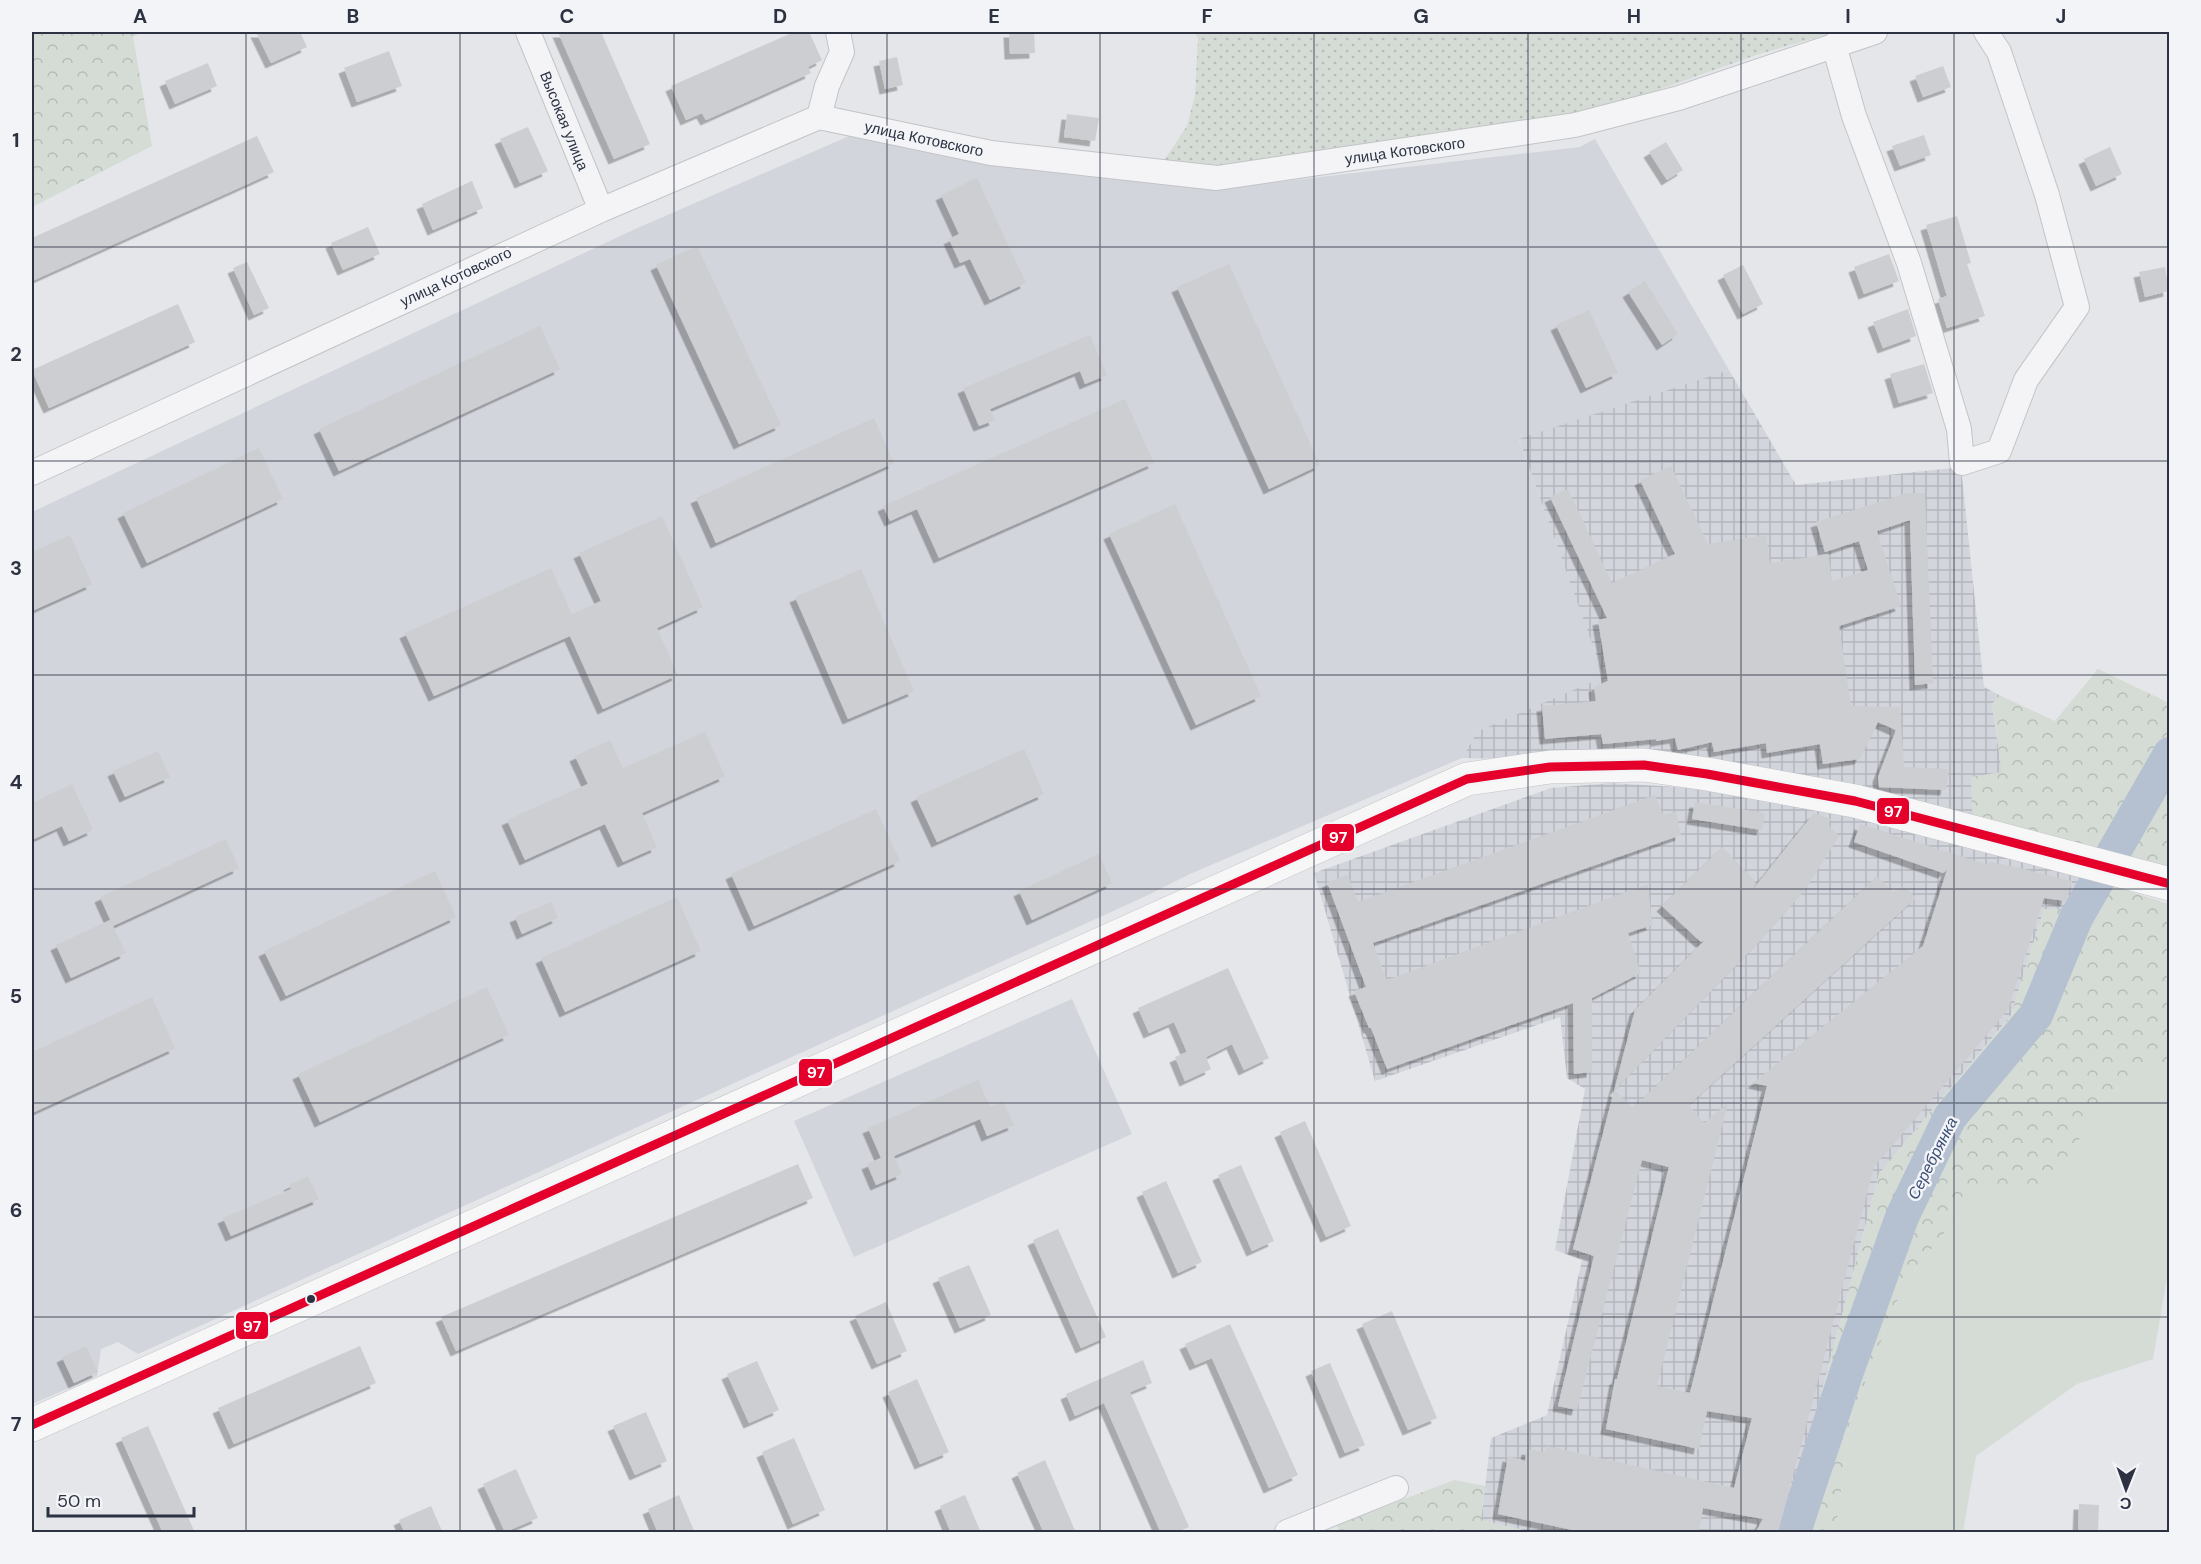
<svg xmlns="http://www.w3.org/2000/svg" width="2201" height="1564" viewBox="0 0 2201 1564" font-family="'DM Sans',sans-serif">
	<defs>
		<pattern id="industrial-grid" width="8" height="8" patternUnits="userSpaceOnUse" patternTransform="scale(1.5)"><rect width="8" height="8" fill="#d3d5dc"/><path d="M0 4h8M4 0v8" fill="none" stroke="#b5b7be"/></pattern>
		<pattern id="forest-crowns" width="20" height="18" patternUnits="userSpaceOnUse" patternTransform="scale(1.5)"><rect width="20" height="18" fill="#d4dcd5"/><path d="M2 6a3 3 0 1 1 6 0M12 15a3 3 0 1 1 6 0" fill="none" stroke="#b6bdb8"/></pattern>
		<pattern id="garden-dots" width="8" height="8" patternUnits="userSpaceOnUse" patternTransform="scale(1.5)"><rect width="8" height="8" fill="#d4dcd5"/><path d="M2 2h.1M6 6h.1" fill="none" stroke="#b6bdb8" stroke-width="1.8" stroke-linecap="round"/></pattern>
		<filter id="shadow"><feDropShadow dx="-5.5" dy="5.5" stdDeviation="0" flood-color="#0004"/></filter>
	</defs>
	<rect width="100%" height="100%" fill="#e4e6e9"/>
	<path fill="#d3d5dc" d="M854,134L1225,188L1580,147L1595,139L1729,370L1519,440L1605,678L1478,731L1462,758L1190,874L1144,897L138,1354L118,1342L101,1349L97,1376L32,1404V512L633,230Z
		M1072,999L1132,1134L854,1257L794,1121Z"/>
	<path fill="url(#industrial-grid)" d="M1729,370L1796,485L1961,467L1984,687L1999,695L1992,705L2002,772L1974,820L1510,759L1462,758L1478,731L1604,677L1519,439Z
		M1611,783L1709,789L1877,819L2082,876L2070,909H2044L2011,1015L1879,1174L1785,1532H1531L1481,1520L1491,1438L1547,1415L1582,1260L1555,1250L1585,1089L1567,1078L1560,1017L1375,1081L1314,873L1551,788Z"/>
	<path fill="#d4dcd5" d="M2150,1069L2169,1074V1266L2153,1359L2077,1384L1976,1456L1963,1532H1830L1837,1522L1850,1421L1903,1286L1980,1187H2046L2110,1094Z"/>
	<path fill="url(#forest-crowns)" d="M32,32H142L133,37L152,146L32,207Z
		M2098,669L2169,703V871L1974,820L1972,809L1971,777L2002,772L1992,704L1999,695L2055,721Z
		M2082,876L2169,904V1074L2150,1069L2110,1094L2046,1188L1980,1187L1903,1286L1850,1421L1837,1522L1830,1532H1785L1879,1174L2011,1015L2044,909H2070Z
		M1454,1480L1485,1486L1481,1520L1531,1532H1340L1336,1525Z"/>
	<path fill="url(#garden-dots)" d="M1195,32H1836L1759,54L1644,95L1528,125L1216,171L1163,162L1187,126L1195,95L1198,39Z"/>
	<g fill="none" stroke-linecap="round" stroke-linejoin="round">
		<path stroke="#b5c0d1" stroke-width="34" d="M1794,1532L1846,1374L1902,1217L1950,1117L2036,1015L2076,918L2170,754"/>
	</g>
	<path fill="#cdced1" filter="url(#shadow)" d="M256,32H300L307,47L271,63Z
		M558,32H601L650,144L614,159Z
		M794,32H809L822,60L808,67L811,73L706,120L702,113L686,120L671,86Z
		M1009,32H1034L1035,53L1010,54Z
		M389,51L402,86L357,102L344,68Z
		M897,57L903,85L885,89L879,61Z
		M208,63L217,86L175,104L165,81Z
		M1943,66L1951,87L1923,97L1915,76Z
		M1067,114L1099,118L1095,141L1064,137Z
		M528,127L548,171L520,183L500,139Z
		M1924,135L1931,155L1900,166L1892,146Z
		M257,136L274,172L32,281V238Z
		M1666,142L1683,170L1667,180L1649,152Z
		M2110,147L2122,174L2096,186L2084,159Z
		M977,178L1026,283L990,300L970,259L960,263L949,239L959,234L941,195Z
		M472,181L483,208L433,230L422,204Z
		M1957,216L1971,263L1967,264L1985,316L1947,328L1938,299L1947,296L1926,225Z
		M368,227L380,254L343,270L331,243Z
		M697,246L781,425L739,444L656,265Z
		M1889,254L1899,281L1864,294L1854,267Z
		M247,262L269,308L254,315L233,268Z
		M1229,264L1320,465L1269,489L1177,287Z
		M1743,265L1763,304L1743,314L1723,275Z
		M2165,267L2169,291L2145,297L2139,272Z
		M1645,281L1678,334L1662,345L1628,292Z
		M178,304L195,342L49,408L32,370Z
		M1908,309L1916,336L1883,348L1873,322Z
		M1589,310L1618,373L1586,388L1556,325Z
		M540,326L560,369L339,471L319,429Z
		M1090,335L1107,375L1085,384L1080,371L990,409L995,420L979,426L963,388Z
		M1924,364L1933,393L1899,403L1890,374Z
		M1125,399L1154,463L939,558L917,509L890,521L883,506Z
		M874,418L894,463L716,543L696,498Z
		M259,448L283,499L147,563L123,513Z
		M1671,466L1708,544L1766,535L1770,563L1828,554L1832,581L1868,570L1859,541L1825,552L1816,522L1907,493H1925L1933,683L1915,685L1910,520L1877,531L1901,606L1839,626L1851,706L1900,707L1904,767L1949,769L1946,790L1879,787L1878,777L1896,730L1878,722L1860,759L1823,764L1820,744L1767,753L1766,743L1714,752L1712,742L1678,750L1675,738L1656,741V739L1603,744L1601,734L1545,739L1542,706L1596,701L1594,687L1608,681L1598,620L1607,618L1550,497L1568,489L1612,583L1675,554L1640,480Z
		M1175,504L1261,696L1196,725L1109,534Z
		M662,516L703,607L657,628L678,675L603,709L570,636L434,696L405,633L551,568L572,614L601,601L579,553Z
		M70,535L92,584L32,611V552Z
		M861,569L914,691L848,719L795,597Z
		M705,732L725,776L642,813L657,847L623,862L605,824L525,860L507,820L588,784L575,756L610,740L623,768Z
		M1024,749L1044,794L937,842L916,797Z
		M158,751L170,777L125,797L113,771Z
		M72,784L93,830L69,841L62,826L32,840V803Z
		M1655,795L1663,815L1676,812L1681,835L1373,943L1387,980L1648,884L1652,925L1628,933L1641,973L1592,998V1072L1574,1074L1573,1003L1387,1069L1371,1028H1369L1354,991L1366,987L1327,882L1348,875L1358,902Z
		M1695,802L1765,813L1762,830L1692,819Z
		M876,809L900,861L754,926L731,874Z
		M1814,813L1831,819L1828,825L1839,836L1805,890L1759,942L1615,1090L1633,1108L1877,876L1893,892L1904,886L1916,898L1689,1105L1704,1123L1728,1103L1657,1386L1690,1393L1767,1086L1753,1083L1923,946L1947,870L1943,873L1854,842L1860,824L1988,865L1989,862L2007,865L2072,881L2066,901L2044,898L2008,1010L1874,1167L1778,1533H1755L1763,1519L1703,1508L1698,1533H1586L1498,1514L1508,1456L1525,1461L1527,1449L1545,1452L1547,1446L1734,1488L1752,1418L1707,1411L1699,1449L1606,1429L1615,1379H1617L1669,1167L1642,1160L1577,1410L1558,1406L1594,1256L1573,1249L1635,1010L1704,941L1701,942L1662,906L1722,847L1755,881L1753,889Z
		M226,839L239,868L113,926L100,897Z
		M1099,854L1112,883L1032,920L1019,891Z
		M435,871L456,917L286,996L264,951Z
		M677,897L701,951L565,1012L541,958Z
		M551,902L558,918L522,934L515,917Z
		M110,920L126,953L71,978L56,945Z
		M1228,968L1269,1058L1244,1070L1232,1044L1206,1057L1211,1069L1185,1081L1175,1057L1187,1052L1174,1022L1149,1033L1138,1008Z
		M487,987L509,1035L320,1122L298,1074Z
		M152,997L175,1048L32,1113V1052Z
		M978,1080L990,1107L1003,1101L1014,1125L987,1136L980,1119L894,1156L902,1174L876,1185L867,1164L881,1158L868,1128Z
		M1305,1121L1351,1226L1326,1237L1280,1132Z
		M798,1164L813,1198L456,1351L441,1317Z
		M1241,1165L1274,1241L1252,1251L1218,1175Z
		M308,1176L319,1199L231,1236L223,1218L291,1189L289,1185Z
		M1166,1181L1202,1262L1178,1273L1142,1192Z
		M1058,1229L1106,1337L1081,1348L1033,1240Z
		M969,1265L991,1315L960,1328L938,1278Z
		M886,1302L907,1351L877,1364L855,1316Z
		M1392,1311L1437,1418L1408,1430L1362,1324Z
		M1230,1324L1298,1475L1269,1488L1212,1358L1195,1365L1185,1344Z
		M86,1346L98,1372L74,1383L62,1357Z
		M360,1346L376,1383L234,1444L218,1408Z
		M1143,1360L1152,1383L1130,1392L1189,1527L1175,1533H1161L1104,1403L1075,1416L1066,1394Z
		M757,1361L779,1410L749,1423L727,1374Z
		M1330,1363L1365,1445L1345,1453L1311,1371Z
		M917,1379L949,1452L920,1464L888,1392Z
		M646,1412L667,1461L635,1475L613,1426Z
		M148,1426L195,1533H163L121,1438Z
		M794,1438L825,1510L793,1524L762,1452Z
		M1045,1460L1076,1533H1044L1017,1473Z
		M516,1469L538,1518L505,1532L483,1484Z
		M679,1495L695,1533H658L648,1509Z
		M965,1495L981,1533H951L940,1506Z
		M2079,1504L2099,1505L2098,1533H2078Z
		M431,1506L443,1533H405L399,1520Z"/>
	<g fill="none" stroke-linecap="round" stroke-linejoin="round">
		<g stroke="#c2c4c7" stroke-width="26">
			<path id="street" d="M528,32L601,210
				M1834,45L1854,116L1909,263L1959,429L1962,463L1999,451L2026,380L2077,307L2047,195L1999,52L1986,32
				M819,117L827,86L842,52L838,32
				M32,473L601,210L819,117L991,153L1217,178L1575,125L1679,98L1875,32
				M1287,1532L1396,1488"/>
		</g>
		<g stroke="#c2c4c7" stroke-width="34">
			<path id="secondary" d="M32,1425L1467,779L1550,767L1644,765L1707,774L1855,801L2170,884"/>
		</g>
		<use href="#street" stroke="#f4f4f6" stroke-width="24"/>
		<use href="#secondary" stroke="#f7f7f8" stroke-width="33"/>
		<g stroke="#f3f4f8" stroke-width="14">
			<path id="bus-1" d="M32,1425L1467,779L1550,767L1644,765L1707,774L1855,801L2170,884"/>
		</g>
		<use href="#bus-1" stroke="#e4002b" stroke-width="9"/>
	</g>
	<path fill="none" stroke="#2c3241" stroke-width="1.5" stroke-opacity="0.55" d="M246,32V1532M460,32V1532M674,32V1532M887,32V1532M1100,32V1532M1314,32V1532M1528,32V1532M1741,32V1532M1954,32V1532M32,247H2170M32,461H2170M32,675H2170M32,889H2170M32,1103H2170M32,1317H2170"/>
	<circle fill="#2c3241" stroke="#f3f4f8" stroke-width="2" cx="311" cy="1299" r="5"/>
	<g text-anchor="middle" stroke-width="5" stroke-linejoin="round" paint-order="stroke">
		<g font-size="15" fill="#2c3241" stroke="#f3f4f8">
			<text transform="translate(564 121) rotate(68)" y="5">Высокая улица</text>
			<text transform="translate(924 139) rotate(12)" y="5">улица Котовского</text>
			<text transform="translate(1405 151) rotate(-8)" y="5">улица Котовского</text>
			<text transform="translate(456 277) rotate(-25)" y="5">улица Котовского</text>
		</g>
		<g font-size="16" font-style="italic" fill="#394d73" stroke="#f3f4f8">
			<text transform="translate(1932 1158) rotate(-63)" y="6">Серебрянка</text>
		</g>
	</g>
	<g stroke="#f3f4f8" stroke-width="2">
		<rect x="1876" y="797" width="34" height="28" rx="6" fill="#e4002b"/>
		<rect x="1321" y="823" width="34" height="29" rx="6" fill="#e4002b"/>
		<rect x="798" y="1058" width="35" height="29" rx="6" fill="#e4002b"/>
		<rect x="235" y="1311" width="34" height="29" rx="6" fill="#e4002b"/>
	</g>
	<g font-size="16" text-anchor="middle" font-weight="bold" fill="#fff">
		<text x="1893" y="817">97</text>
		<text x="1338" y="843">97</text>
		<text x="816" y="1078">97</text>
		<text x="252" y="1332">97</text>
	</g>
	<rect width="2201" height="1564" fill="none" stroke="#f3f4f8" stroke-width="66"/>
	<g transform="translate(2126 1489) rotate(181)" stroke="#f3f4f8" stroke-width="4.5" paint-order="stroke">
	<path d="M0-4.5L10 22L0 15L-10 22Z" fill="#2c3241"/>
	<text y="-9" font-size="16" font-weight="bold" text-anchor="middle" fill="#2c3241">С</text>
	</g>
	<path d="M48 1507v9h146v-9" fill="none" stroke="#2c3241" stroke-width="3"/>
	<text x="57" y="1507" font-size="18" fill="#2c3241" stroke="#f3f4f8" stroke-width="4.5" paint-order="stroke">50 m</text>
	<rect x="33" y="33" width="2135" height="1498" fill="none" stroke="#2c3241" stroke-width="2"/>
	<g font-size="20" text-anchor="middle" font-weight="bold" fill="#2c3241">
		<text x="140" y="23">A</text>
		<text x="353" y="23">B</text>
		<text x="567" y="23">C</text>
		<text x="780" y="23">D</text>
		<text x="994" y="23">E</text>
		<text x="1207" y="23">F</text>
		<text x="1421" y="23">G</text>
		<text x="1634" y="23">H</text>
		<text x="1848" y="23">I</text>
		<text x="2061" y="23">J</text>
		<text x="16" y="147">1</text>
		<text x="16" y="361">2</text>
		<text x="16" y="575">3</text>
		<text x="16" y="789">4</text>
		<text x="16" y="1003">5</text>
		<text x="16" y="1217">6</text>
		<text x="16" y="1431">7</text>
	</g>
</svg>
